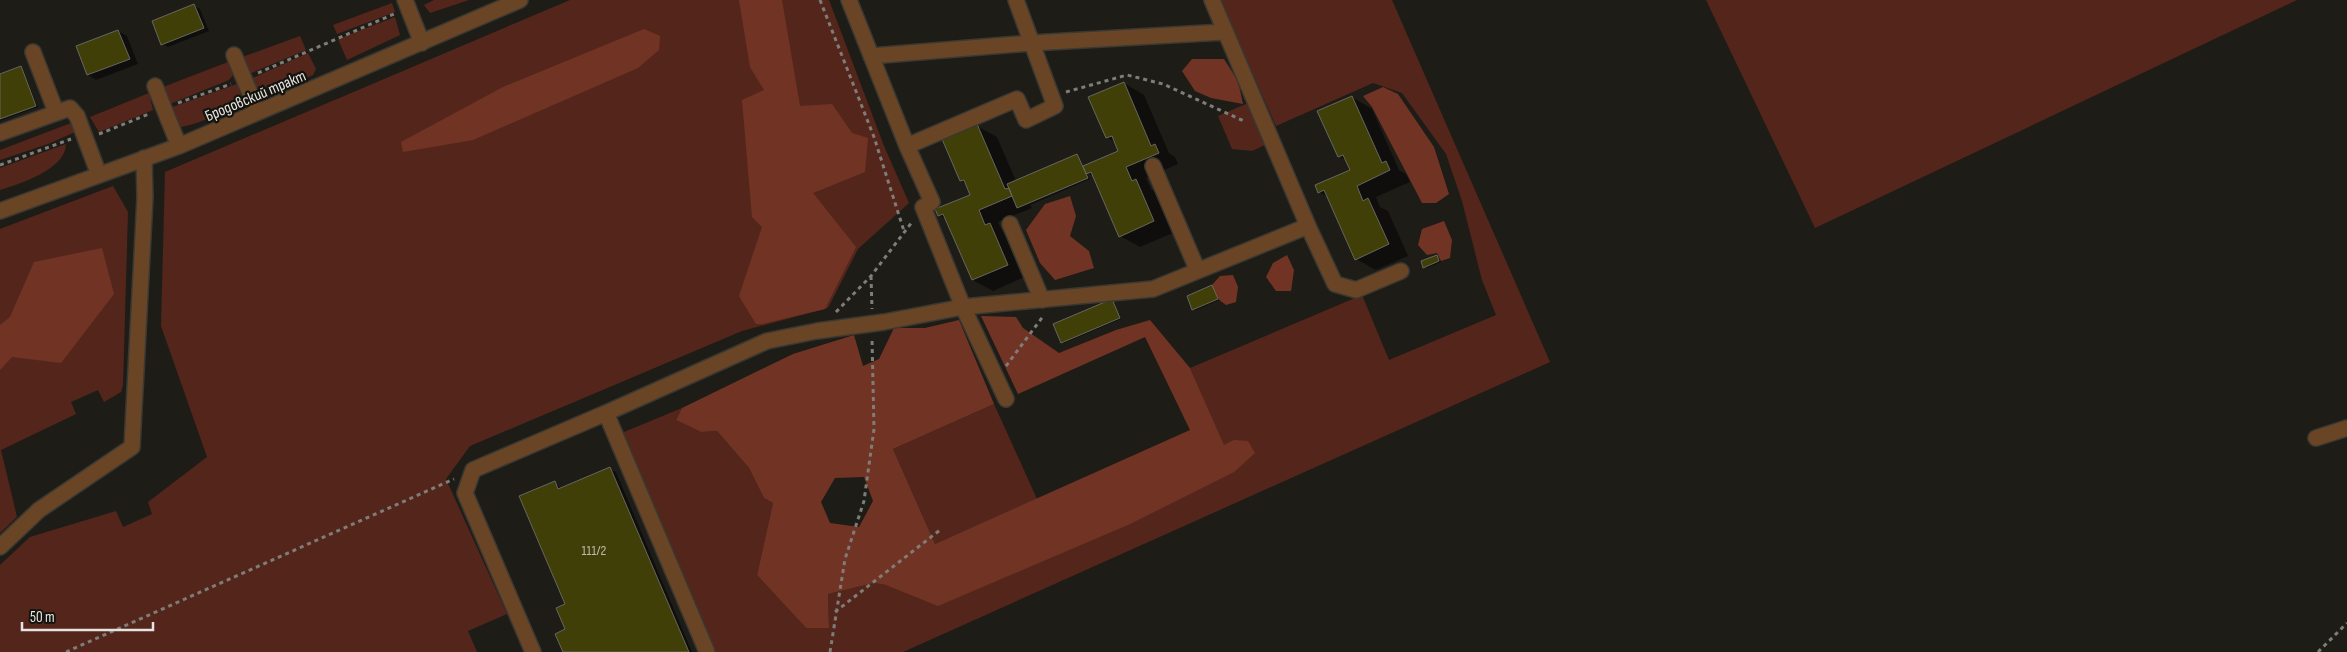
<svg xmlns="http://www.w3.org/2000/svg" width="2347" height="652" viewBox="0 0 2347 652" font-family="'Sofia Sans Condensed',sans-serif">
	<rect width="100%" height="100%" fill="#1e1c17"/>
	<path fill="#54261b" d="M434,0H469L430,13L424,5Z
		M570,0H829L884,146L909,203L858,249L828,308L742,331L470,446L446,479L507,614L468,631L477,652H0V565L30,537L116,511L123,527L152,514L148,502L207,457L161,326L165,172Z
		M1220,0H1392L1550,362L903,652H712L622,444L624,432L682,408L676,420L701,432L717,431L749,468L764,498L773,503L757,575L806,628L829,627L828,594L874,583L886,585L1224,446L1190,368L1362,295L1389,360L1496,315L1482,280L1462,201L1446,154L1402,93L1373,83L1276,126Z
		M1706,0H2297L1815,228Z
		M392,3L395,12L337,34L333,25Z
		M395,17L400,35L347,60L338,39Z
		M300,36L306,50L244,76L237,59Z
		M308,53L316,69L313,75L255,100L246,81Z
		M228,62L233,75L229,80L165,106L158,89Z
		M237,84L242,97C233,112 192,126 175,128L167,109Z
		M149,93L153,110L99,132L90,117Z
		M1248,103L1265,145L1252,151L1232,149L1218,116Z
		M79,120L82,129L48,144L0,160V150Z
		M66,144C66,169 20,184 0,190V168Z
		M113,186L128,212L123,385L121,392L104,402L98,390L71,402L76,414L1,450L17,517L0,533V229Z
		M994,404L1037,499L935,544L893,449Z"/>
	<path fill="#713424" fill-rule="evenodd" d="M739,0H782L800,106L832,104L852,133L868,138L865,172L813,193L856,247L825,309L762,324H756L739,296L762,227L752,217L742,100L764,90L750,67Z
		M644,29L660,36L659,50L638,68L473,140L403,152L401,142L503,87Z
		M1192,59H1224L1238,81L1243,104L1211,98L1195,91L1182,71Z
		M1383,87L1398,94L1434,147L1449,194L1436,203H1422L1372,107L1363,96Z
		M1070,196L1076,216L1070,236L1089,251L1094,268L1055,280L1040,263L1026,230L1045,204Z
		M1444,221L1452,240L1450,258L1441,261L1437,253L1427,255L1418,245L1422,229Z
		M102,248L114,294L61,363L12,357L0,370V325L10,317L34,262Z
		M1287,255L1294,270L1291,291H1276L1266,277L1273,263Z
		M1233,275L1238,287L1236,302L1226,305L1218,299L1212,285L1220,276Z
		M981,316L1016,317L1023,328L1059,353L1116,330L1150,320L1190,368L1224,445L1234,440L1248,441L1255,453L1234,472L1130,524L938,606L886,585L874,583L828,594L829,628H806L757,575L773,503L764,498L749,468L717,431L701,432L676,420L682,408L793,354L854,335L863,366L879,359L894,328H925L959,320L994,404L893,449L935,544L1190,430L1145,337L1018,394ZM864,477L873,501L859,527L830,523L821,502L835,478Z"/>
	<path fill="#0007" d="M194,6L200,9L209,31L168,47L162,44Z
		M118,31L127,36L138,64L96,80L88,75Z
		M21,67L38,107L0,121V75Z
		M1124,83L1144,95L1169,153L1175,157L1178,164L1146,178L1151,189L1156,192L1173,233L1140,247L1120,236L1095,177L1087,173L1090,179L1030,205L1032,208L998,222L1003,232L1010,236L1027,276L993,291L973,280L947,220L939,215L972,195L967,184L961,181L977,126L997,137L1016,181L1077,155L1084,167L1120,152L1116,143L1107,137Z
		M1352,97L1372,109L1399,170L1406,174L1410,182L1376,197L1380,207L1388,211L1408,256L1376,270L1356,259L1328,197L1319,192L1351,170L1347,161L1339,156Z
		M1436,256L1441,262L1427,268L1424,267Z
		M1212,287L1219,300L1196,310L1193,309Z
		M1112,300L1121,319L1064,343L1062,342Z
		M610,469L616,472L692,652H564L567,630L566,605L555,483L561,489Z"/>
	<path fill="#3f3f07" stroke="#676761" d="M194,4L204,28L161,45L152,21Z
		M118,30L130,59L87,75L76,46Z
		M21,66L36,106L0,119V74Z
		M1124,82L1151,146L1155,144L1159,153L1126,167L1132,181L1136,179L1154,221L1119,237L1091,172L1086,174L1083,166L1118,151L1112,136L1106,138L1088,97Z
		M1352,96L1382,163L1386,161L1390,170L1357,186L1363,201L1368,198L1389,244L1355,260L1324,190L1318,193L1315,185L1350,170L1343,155L1338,157L1317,111Z
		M977,124L1005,189L1009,188L1012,196L979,210L985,225L990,223L1008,265L972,280L943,214L938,216L935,209L970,195L964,180L960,181L942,139Z
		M1077,154L1088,178L1017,208L1007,184Z
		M1437,255L1439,261L1423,268L1421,261Z
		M1212,285L1218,299L1192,310L1187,296Z
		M1112,299L1120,318L1061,343L1053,324Z
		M610,467L689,652H563L555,634L565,629L556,608L565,604L519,496L555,481L558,489Z"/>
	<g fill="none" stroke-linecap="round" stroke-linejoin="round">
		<g stroke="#3a3833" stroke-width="18">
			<path id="minor" d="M405,0L422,43
				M849,0L907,146L1017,99L1026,120L1055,106L1016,0
				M33,52L56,112
				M234,55L258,112
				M871,56L1031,43L1224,32
				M155,86L179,146
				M0,133L70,108L77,116L99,175
				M907,146L932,202L923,207L963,307L1006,399
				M1153,166L1197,269
				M0,211L179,146L520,0
				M1010,224L1042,300
				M1308,226L1335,284L1356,290L1401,271
				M2316,438L2347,428
				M0,547L39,510L132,447L145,197L144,158
				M533,652L465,493L473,470L606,413
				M707,652L606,413L767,341L817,331L884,322L963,307L1153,289L1308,226L1212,0"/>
		</g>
		<path stroke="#7f7d79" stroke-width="3" stroke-dasharray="4 4" stroke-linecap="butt" d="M820,0L874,137L904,231
			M258,73L394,14
			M1066,92L1127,75L1163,84L1246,122
			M178,103L231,84
			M99,134L149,114
			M0,165L71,139
			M871,276L872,309
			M836,312L871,276L912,222
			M1006,366L1044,315
			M835,612L940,530
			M66,652L454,479
			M830,652L845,559L864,501L874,429L872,338
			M2318,652L2347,623"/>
		<use href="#minor" stroke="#694525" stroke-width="15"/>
	</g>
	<g text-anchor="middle" stroke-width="4.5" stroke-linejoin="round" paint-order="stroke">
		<g font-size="14" fill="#bcbbaa">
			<text x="594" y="555">111/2</text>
		</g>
		<g font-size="16" fill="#e6e4e1" stroke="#15130e">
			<text transform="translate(255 95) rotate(-23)" y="6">Бродовский тракт</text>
		</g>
	</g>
	<path d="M22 622v8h131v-8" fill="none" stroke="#e6e4e1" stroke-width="2.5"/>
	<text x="30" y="622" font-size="15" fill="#e6e4e1" stroke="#15130e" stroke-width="4" paint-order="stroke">50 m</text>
</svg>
